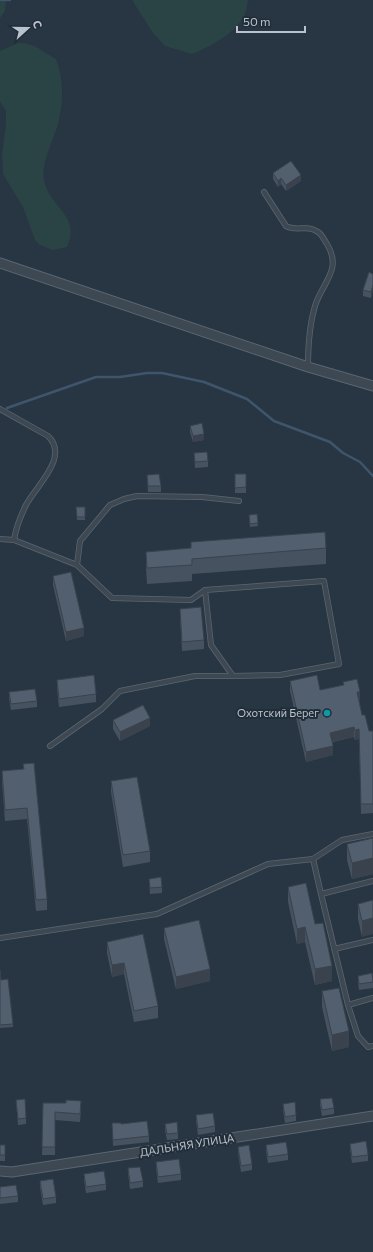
<svg xmlns="http://www.w3.org/2000/svg" width="373" height="1252" viewBox="0 0 373 1252" font-family="Commissioner,sans-serif">
	<rect width="100%" height="100%" fill="#283644"/>
	<path fill="#2a4345" d="M0,0H6L5,11L0,18Z
		M132,0H248C247,6 246,13 243,18C231,36 211,46 192,54L165,46L153,33Z
		M18,43C36,43 41,51 56,59C63,78 64,99 59,119C55,140 39,162 45,184C51,207 81,217 67,247L53,250L40,245L35,240L23,207L3,174L2,154L6,125V111L0,101V51Z"/>
	<g fill="none" stroke-linecap="round" stroke-linejoin="round">
		<path stroke="#3f556c" stroke-width="2.5" d="M1,0H10
			M7,408L96,377H120L147,373H162L204,382L247,399L274,421L330,442L343,453L360,462L373,476"/>
		<g stroke="#5b6671" stroke-width="6">
			<path id="service" d="M264,192L286,226C297,232 307,224 318,232C322,234 324,240 327,244C342,269 324,281 316,303C309,324 308,346 308,367
				M0,409L48,436C70,457 36,486 26,505C20,517 16,528 14,540L77,565L112,598L191,600L205,590L324,581L339,664L280,675L233,676L211,645L205,590
				M0,539L14,540
				M77,565L80,541L110,505L124,499L137,496L202,497L239,501
				M50,746L102,709L120,691L195,676H233
				M313,859L321,894L373,881
				M321,894L348,1005L358,1036L368,1047L373,1046
				M0,938L157,914L268,864L313,859L342,840L373,834
				M334,949L373,940
				M348,1005L373,998"/>
		</g>
		<g stroke="#5b6671" stroke-width="11">
			<path id="minor" d="M0,263L308,367L373,386
				M0,1171L12,1172L373,1116"/>
		</g>
		<use href="#service" stroke="#3d4853" stroke-width="4.5"/>
		<use href="#minor" stroke="#3d4853" stroke-width="9"/>
	</g>
	<path fill="#46525f" d="M273,173L301,181L286,191L281,184L278,187L273,179Z
		M373,274L371,298L363,296V290Z
		M190,426L204,440L193,442L190,432Z
		M194,453L208,461V467L195,468Z
		M235,474H246V493H235Z
		M147,475L161,486V492H148Z
		M76,507H85V520H77Z
		M257,514L258,526L250,527L249,518Z
		M191,542L326,548V564L192,574V581L147,584L146,567V552L191,548Z
		M53,576L84,636L66,641L53,585Z
		M180,609L204,640V649L182,651L180,617Z
		M57,680L96,694V702L59,707L57,689Z
		M290,681L320,690L343,685V682L360,701H359L362,715L369,731H373V813L361,814L359,739L355,740L354,737L333,742V755L306,762L290,691Z
		M9,692L37,701V707L11,710L9,698Z
		M113,720L150,726L120,741L113,729Z
		M23,764L47,899V910L36,911L27,819L5,821L2,782V771L23,769Z
		M111,781L150,851V862L123,867L111,792Z
		M373,838V874L352,879L347,860V844Z
		M149,879L162,887V893L150,894Z
		M288,887L315,924L332,981L315,985L305,942L297,944L288,902Z
		M373,900L362,937L358,919V904Z
		M164,928L210,981L176,989L164,939Z
		M107,942L158,1006V1018L134,1022L124,974L112,977L107,953Z
		M0,970L1,980L13,1024V1027L0,1028Z
		M358,976L373,977V988L359,990L358,982Z
		M322,991L349,1047L332,1051L322,1007Z
		M320,1099L334,1108V1114L322,1116L320,1105Z
		M16,1100L26,1118V1124L18,1125Z
		M43,1103L81,1109L80,1122L55,1120V1155H42Z
		M283,1104L296,1115V1121L285,1123L283,1110Z
		M196,1115L215,1126V1132L198,1135L196,1121Z
		M112,1123L121,1124L149,1136V1142L113,1146Z
		M165,1124L178,1133V1139L167,1140L165,1130Z
		M350,1144L368,1155V1161L352,1163L350,1149Z
		M0,1145H5V1161H0Z
		M266,1145L288,1154V1160L268,1163L266,1151Z
		M238,1147L252,1164V1170L241,1172L238,1153Z
		M156,1162L181,1174V1180L158,1183L156,1168Z
		M128,1168L143,1181V1187L130,1189L128,1174Z
		M84,1174L106,1184V1190L86,1193L84,1180Z
		M40,1181L56,1197V1203L43,1205L40,1187Z
		M0,1187L18,1196V1202L0,1204Z"/>
	<path fill="#39424d" d="M301,175V181L286,191V185Z
		M281,178V184L278,187V181Z
		M373,285V291L371,298V292Z
		M204,434V440L193,442V436Z
		M84,628V636L66,641V632Z
		M357,692H360V701L357,702Z
		M150,718V726L120,741V732Z
		M354,727V737L330,742V733Z
		M359,729V739L355,740V730Z
		M333,746V755L306,762V752Z
		M373,858V874L352,879V863Z
		M373,918V934L362,937V921Z
		M305,927V942L297,944V929Z
		M124,963V974L112,977V965Z
		M332,966V981L315,985V969Z
		M210,969V981L176,989V977Z
		M349,1031V1047L332,1051V1035Z"/>
	<path fill="#515f6e" stroke="#39424d" d="M291,161L301,175L286,185L281,178L278,181L273,173Z
		M369,272L373,274V285L371,292L363,290Z
		M202,423L204,434L193,436L190,426Z
		M207,452L208,461L195,462L194,453Z
		M159,474L161,486H148L147,475Z
		M235,474H246V487L235,488Z
		M76,507H85V517H77Z
		M257,514L258,523L250,524L249,515Z
		M325,532L326,548L192,559V565L147,568L146,552L191,548V542Z
		M71,572L84,628L66,632L53,576Z
		M201,607L204,640L182,642L180,609Z
		M94,675L96,694L59,699L57,680Z
		M317,675L320,690L344,685L343,682L357,679L360,692H357L362,715H365L369,731H373V804H361L359,729L355,730L354,727L330,733L333,746L306,752L290,681Z
		M35,689L37,701L11,704L9,692Z
		M143,705L150,718L120,732L113,720Z
		M34,763L47,899L36,900L27,808L5,810L2,771L24,769L23,764Z
		M137,777L150,851L123,855L111,781Z
		M373,838V858L352,863L347,844Z
		M161,877L162,887L150,888L149,879Z
		M306,883L315,924L323,923L332,966L315,969L305,927L297,929L288,887Z
		M373,900V918L362,921L358,904Z
		M199,920L210,969L176,977L164,928Z
		M143,934L158,1006L134,1011L124,963L112,965L107,942Z
		M0,970L1,980L8,979L13,1024L0,1025Z
		M372,973L373,982L359,984L358,976Z
		M339,988L349,1031L332,1035L322,991Z
		M332,1098L334,1108L322,1110L320,1099Z
		M25,1099L26,1118L18,1119L16,1100Z
		M66,1100L81,1101L80,1114L55,1112V1147H42L43,1103H66Z
		M295,1102L296,1115L285,1117L283,1104Z
		M213,1113L215,1126L198,1129L196,1115Z
		M147,1121L149,1136L113,1140L112,1123H121V1124Z
		M177,1122L178,1133L167,1134L165,1124Z
		M366,1141L368,1155L352,1157L350,1144Z
		M286,1142L288,1154L268,1157L266,1145Z
		M0,1145H5V1155H0Z
		M249,1145L252,1164L241,1166L238,1147Z
		M179,1159L181,1174L158,1177L156,1162Z
		M140,1167L143,1181L130,1183L128,1168Z
		M104,1171L106,1184L86,1187L84,1174Z
		M53,1179L56,1197L43,1199L40,1181Z
		M16,1185L18,1196L0,1198V1187Z"/>
	<circle fill="#0f9aa8" stroke="#212d39" stroke-width="1.5" cx="327" cy="713" r="4"/>
	<g text-anchor="middle" stroke-width="4" stroke-linejoin="round" paint-order="stroke">
		<g font-size="11" fill="#bac3cd" stroke="#212d39" text-anchor="end">
			<text x="319" y="717">Охотский Берег</text>
		</g>
		<g font-size="11" fill="#bac3cd" stroke="#212d39">
			<text transform="translate(187 1145) rotate(-9)" y="4">ДАЛЬНЯЯ УЛИЦА</text>
		</g>
	</g>
	<g transform="translate(28 28) rotate(69)" stroke="#212d39" stroke-width="3" paint-order="stroke">
	<path d="M0-3L7 15L0 10L-7 15Z" fill="#bac3cd"/>
	<text y="-6" font-size="11" font-weight="bold" text-anchor="middle" fill="#bac3cd">С</text>
	</g>
	<path d="M237 26v6h68v-6" fill="none" stroke="#bac3cd" stroke-width="2"/>
	<text x="243" y="26" font-size="12" fill="#bac3cd" stroke="#212d39" stroke-width="3" paint-order="stroke">50 m</text>
</svg>
